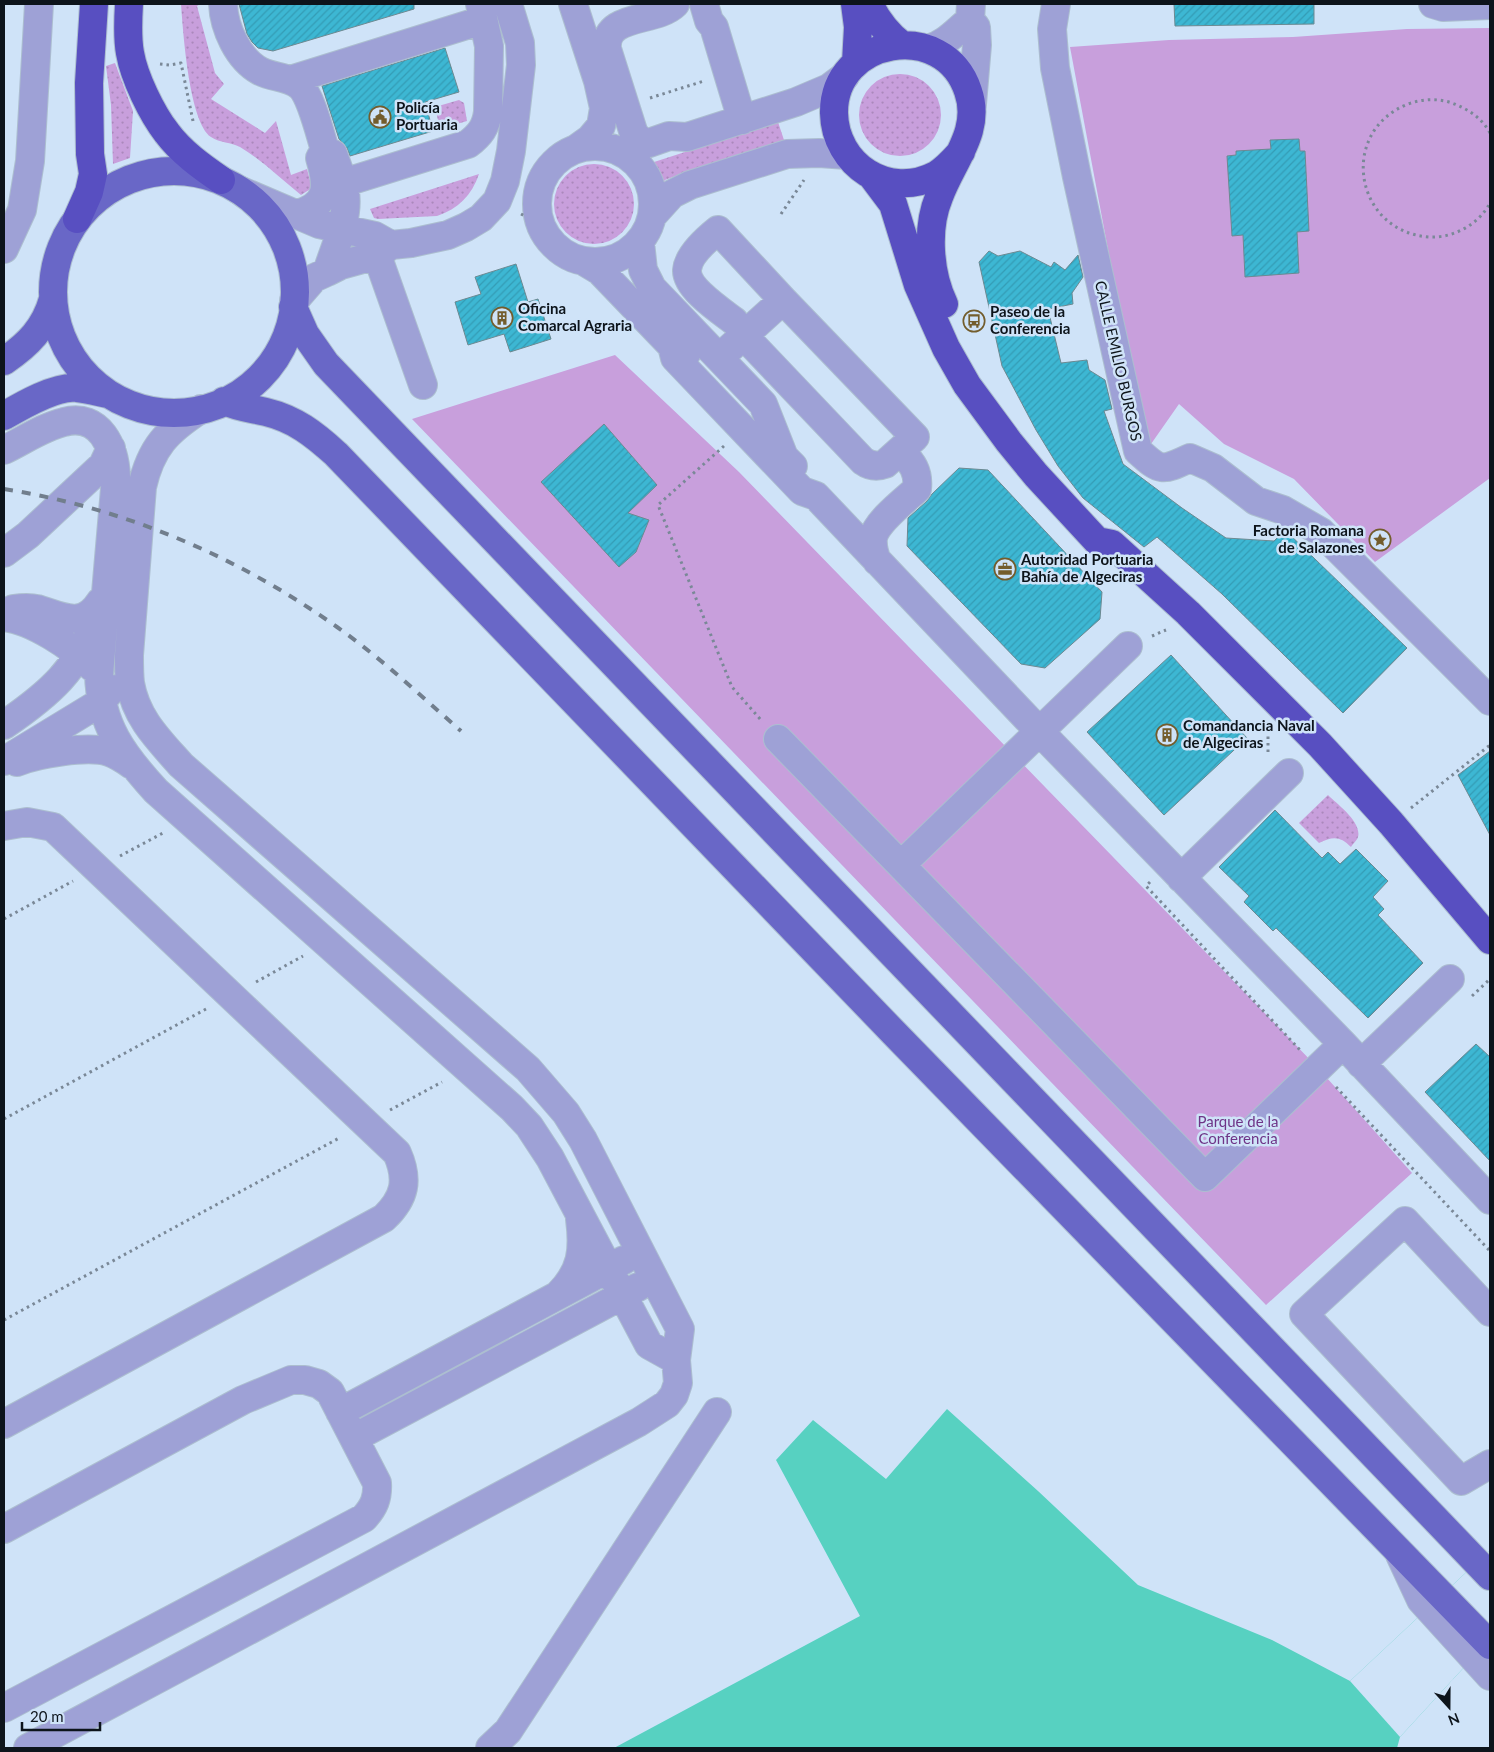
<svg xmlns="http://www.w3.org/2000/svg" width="1494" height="1752" viewBox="0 0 1494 1752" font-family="Lato,sans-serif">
	<defs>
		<pattern id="grass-dots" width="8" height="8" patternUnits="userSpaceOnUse" patternTransform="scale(1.25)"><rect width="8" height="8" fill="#c89fdc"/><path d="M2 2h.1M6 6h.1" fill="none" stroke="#ab88bc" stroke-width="1.8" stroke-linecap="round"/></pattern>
		<pattern id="building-hatch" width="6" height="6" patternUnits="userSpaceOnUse" patternTransform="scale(1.25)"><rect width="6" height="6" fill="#3db7d3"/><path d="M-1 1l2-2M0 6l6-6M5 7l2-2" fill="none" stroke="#349cb5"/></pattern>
	</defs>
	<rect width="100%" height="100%" fill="#cfe3f8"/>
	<path fill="url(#grass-dots)" d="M181,4H200L197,6L215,73L224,84L211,99L265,133L276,121L291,175L307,169L312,188L301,195C281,179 262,160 240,147C231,142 220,143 211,137C189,122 183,31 181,4Z
		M115,63L133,111L130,158L113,164L111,105L106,66Z
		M859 115a41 41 0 1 1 82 0a41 41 0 1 1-82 0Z
		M459,100L464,103L467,121L440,129L435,107Z
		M778,122L784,140L673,177L665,180L662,184L660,175L651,163Z
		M554 204a40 40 0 1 1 80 0a40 40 0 1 1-80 0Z
		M479,174C472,195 458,209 437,216L378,219L374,218L370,209Z
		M1328,795C1337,804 1362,822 1358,837C1357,840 1353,844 1351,847C1340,836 1333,836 1319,843L1299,823Z"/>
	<path fill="#c89fdc" d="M1490,28V478L1375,562L1294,479L1224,444L1179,404L1151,444L1131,372L1070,47L1169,40L1293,37L1407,29Z
		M615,355L739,472L1318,1068L1412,1173L1266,1305L412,419Z"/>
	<path fill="#57d1c1" d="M947,1409L1038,1491L1138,1585L1272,1640L1350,1681L1490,1550V1546V1639L1400,1737L1397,1748H614L860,1616L776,1460L813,1420L886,1479Z"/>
	<path fill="#cfe3f8" d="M1490,1550V1639L1400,1737L1350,1681Z"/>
	<path fill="url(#building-hatch)" stroke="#6c8991" d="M239,4H414V9L273,51L258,48L252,42L247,34Z
		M1174,4H1314V24L1175,26Z
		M445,48L459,92L425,102L433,131L350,156L347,148L339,139L322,86Z
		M1299,139L1300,151H1305L1309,231L1297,232L1299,273L1245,277L1243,235L1232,236L1227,156L1236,155V151L1271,149L1270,140Z
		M989,251L998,256L1020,251L1051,267L1054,262L1065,270L1078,255L1083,277L1072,293L1073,304L1048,309L1061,363L1087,360L1089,370L1105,380L1112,409L1104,411L1123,464L1182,508L1226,538L1274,541L1285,530L1407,648L1343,713L1222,594L1157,537L1144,547L1083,498L1058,466L1036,430L1002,366L979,262Z
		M516,264L528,302L538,299L551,339L510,352L504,334L468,345L455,302L481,294L475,277Z
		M604,424L657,485L628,513L649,520L636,552L619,567L541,482Z
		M959,468L988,470L1102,592L1100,619L1045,668L1021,664L907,546L908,518L927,501L932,494Z
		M1171,655L1247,738L1164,815L1087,732Z
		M1490,751V835L1458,775Z
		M1275,810L1322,858L1328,852L1340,864L1356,849L1388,881L1373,897L1384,909L1378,915L1423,963L1368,1018L1276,928L1273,931L1244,902L1249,896L1219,867Z
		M1476,1044L1490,1057V1161L1425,1092Z"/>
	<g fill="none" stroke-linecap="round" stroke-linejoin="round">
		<g stroke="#acbed0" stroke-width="30">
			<path id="minor" d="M223,4C224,28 238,59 260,71C273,78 288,76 300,86C311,96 320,134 325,150
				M573,4L598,81L604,108L601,126L590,139L576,149
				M675,4C656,23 604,13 607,49L634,134L642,142L649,143L669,136L687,137L796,102L829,88L845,76
				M704,4L709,21L714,27L742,120
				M971,4L970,20L976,27L977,45L972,104
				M1056,4L1052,29L1055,68L1077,177L1138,451C1161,472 1162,471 1190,458L1213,468L1256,501L1283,510L1321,532L1490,701
				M1433,4L1443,7L1490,5
				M928,49C946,44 956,31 970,20
				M290,80L483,20
				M537 204a58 58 0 1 1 116 0a58 58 0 1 1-116 0Z
				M343,183L468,144C480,135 486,127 488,112L489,46L480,4
				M239,190L319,224L375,236L391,245
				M298,214C330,204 328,185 320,158L325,150L333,154C337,166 343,179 345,192C349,218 335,247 327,272
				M653,215L672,194L690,185L787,154L819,153L847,155
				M640,242L643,270L652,288L763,404L784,457L793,466
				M4,249L22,210L30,161L39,4
				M377,255L423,385
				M585,262L600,271L672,346L686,354
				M294,301L314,278L327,272L341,265L377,255L391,245L411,243L448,235L466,227L481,218L497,201L505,181L511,151L521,65L520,43L508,4
				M734,321C721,311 686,288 687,270C688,255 708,238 718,230L783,300L915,437L885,464C877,467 870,466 863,461L744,336
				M672,346L675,358L802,491L816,496L1039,731L1343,1044L1490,1200
				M730,348L783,300
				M4,450C23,441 43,427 64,422C100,412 115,448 116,477L99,674C100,725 123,755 156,791L512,1108L529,1126L550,1158L649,1345L676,1360
				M4,553L28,535L103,465L111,448
				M877,561C874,553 872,546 873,538C876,522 905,500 917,489C919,471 912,463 901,451
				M13,609C20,608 29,607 37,609C61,616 82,630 100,602
				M4,617C32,620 73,647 92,667
				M4,725C48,695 79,669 96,617
				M778,739L1205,1177L1343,1044
				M4,761L101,702L112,689
				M17,762C36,754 88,745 109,752C117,755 125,760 132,765
				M4,826L27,822L53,827L397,1153C409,1180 405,1198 384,1218L4,1424
				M901,865L1128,646
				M1181,878L1289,773
				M1361,1064L1450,979
				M559,1294C582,1271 584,1250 580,1219
				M1490,1312L1405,1221L1304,1314L1461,1481L1490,1464
				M340,1412L624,1260
				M354,1438L638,1287
				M4,1529L243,1400L291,1380H305L319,1384L330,1392L377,1483C378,1498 374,1507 364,1518L4,1708
				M1400,1555L1421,1600L1490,1676
				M28,1748L639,1422L667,1404L674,1395L678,1383L676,1360L680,1329L583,1140L566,1113L528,1069L181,765C158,739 136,718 130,683C129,674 129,664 129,655L142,487C151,447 167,431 201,409
				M490,1748L508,1731L717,1412"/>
		</g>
		<g stroke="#acbed0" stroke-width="30">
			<path id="major" d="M53 292a121 121 0 1 1 242 0a121 121 0 1 1-242 0Z
				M293,307L305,334L326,364L1490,1576
				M4,361C28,345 45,328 53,299
				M224,401C240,408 250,408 266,412C295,419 314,434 336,454L894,1033L1490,1645
				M4,416C21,406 57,385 77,388C87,389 98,392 108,394"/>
		</g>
		<g stroke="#acbed0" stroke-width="30">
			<path id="highway" d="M129,4C128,20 127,37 130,53C134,77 152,114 167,133C181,152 202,167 221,180
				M855,4L858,27L856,63
				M869,4C877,20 887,34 902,45
				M872,176L893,204L918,285L946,348L967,385L1009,442L1036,475L1097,541L1112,544L1188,613L1320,745L1391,823L1490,940
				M77,219L89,192L93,174L90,154L89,83L94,4
				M944,304C929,273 926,228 939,197C952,161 982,131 968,91C944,18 833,38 834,113C835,165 888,200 936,175C946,169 953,161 961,152"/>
		</g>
		<path stroke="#7a8897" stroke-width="3" stroke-dasharray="2.5 4" stroke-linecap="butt" d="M160,64L170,65L181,63L193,121
			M650,98L704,81
			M1490,133C1482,118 1468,109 1452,103C1438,98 1422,99 1408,104C1337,132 1355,233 1430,237C1454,238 1479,224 1490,203
			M521,214L540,224
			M781,214L804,180
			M724,446L658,505L732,687L761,720
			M1152,636L1166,630
			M1268,730V756
			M1411,808L1490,745
			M120,856L163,833
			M1150,882L1146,886L1300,1050
			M4,919L73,881
			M256,982L303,956
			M1472,996L1490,979
			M1336,1087L1490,1251
			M390,1110L442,1082
			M4,1119L206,1009
			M4,1320L341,1137"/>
		<use href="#minor" stroke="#9ea1d6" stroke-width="28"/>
		<use href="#major" stroke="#6967c7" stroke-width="28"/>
		<use href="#highway" stroke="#584fc1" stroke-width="28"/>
		<path stroke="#717e8d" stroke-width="4" stroke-dasharray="9 9" stroke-linecap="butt" d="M4,489C124,508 237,556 337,627C381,658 421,696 461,731"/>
	</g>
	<defs>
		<g id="civic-ring" transform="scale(1.125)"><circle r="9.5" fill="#cfe3f8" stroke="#735d2d" stroke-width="1.5"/><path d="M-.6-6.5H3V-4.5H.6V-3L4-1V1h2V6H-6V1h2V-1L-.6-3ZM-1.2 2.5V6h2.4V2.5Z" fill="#735d2d"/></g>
		<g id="building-ring" transform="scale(1.125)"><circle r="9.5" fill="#cfe3f8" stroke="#735d2d" stroke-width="1.5"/><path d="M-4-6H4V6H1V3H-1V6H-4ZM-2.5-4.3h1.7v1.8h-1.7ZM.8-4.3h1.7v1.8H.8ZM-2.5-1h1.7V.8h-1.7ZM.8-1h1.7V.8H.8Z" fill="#735d2d"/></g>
		<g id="bus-ring" transform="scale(1.125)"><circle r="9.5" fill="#cfe3f8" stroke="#735d2d" stroke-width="1.5"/><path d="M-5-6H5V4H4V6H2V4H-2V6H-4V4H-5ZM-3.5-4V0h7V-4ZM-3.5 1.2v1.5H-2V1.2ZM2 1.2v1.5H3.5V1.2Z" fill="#735d2d"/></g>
		<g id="sight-ring" transform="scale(1.125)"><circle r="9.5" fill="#cfe3f8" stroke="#735d2d" stroke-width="1.5"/><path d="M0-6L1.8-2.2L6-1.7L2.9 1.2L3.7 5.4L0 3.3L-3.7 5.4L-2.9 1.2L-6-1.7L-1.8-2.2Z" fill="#735d2d"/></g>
		<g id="office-ring" transform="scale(1.125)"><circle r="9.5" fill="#cfe3f8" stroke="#735d2d" stroke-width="1.5"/><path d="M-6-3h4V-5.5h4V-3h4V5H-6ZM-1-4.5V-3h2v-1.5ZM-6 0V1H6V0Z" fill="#735d2d"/></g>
	</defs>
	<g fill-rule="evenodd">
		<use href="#civic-ring" x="380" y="117"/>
		<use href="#building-ring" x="502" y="318"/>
		<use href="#bus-ring" x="974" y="321"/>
		<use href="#sight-ring" x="1380" y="540"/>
		<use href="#office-ring" x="1005" y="569"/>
		<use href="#building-ring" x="1167" y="735"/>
	</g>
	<g text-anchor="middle" stroke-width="5" stroke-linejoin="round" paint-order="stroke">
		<g font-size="15" font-weight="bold" fill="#0d141b" stroke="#cfe3f8" text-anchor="start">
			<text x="396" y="113">Policía<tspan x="396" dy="17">Portuaria</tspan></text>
			<text x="518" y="314">Oficina<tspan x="518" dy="17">Comarcal Agraria</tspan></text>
			<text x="990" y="317">Paseo de la<tspan x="990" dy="17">Conferencia</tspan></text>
			<text x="1364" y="536" text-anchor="end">Factoria Romana<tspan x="1364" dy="17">de Salazones</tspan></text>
			<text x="1021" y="565">Autoridad Portuaria<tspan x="1021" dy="17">Bahía de Algeciras</tspan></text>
			<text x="1183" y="731">Comandancia Naval<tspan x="1183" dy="17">de Algeciras</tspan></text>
		</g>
		<g font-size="15" fill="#0d141b" stroke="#cfe3f8">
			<text transform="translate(1118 361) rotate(77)" y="5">CALLE EMILIO BURGOS</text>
		</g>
		<g font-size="15" fill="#6e3487" stroke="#cfe3f8">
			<text x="1238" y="1127">Parque de la<tspan x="1238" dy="17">Conferencia</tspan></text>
		</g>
	</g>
	<rect width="1494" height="1752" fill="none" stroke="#0d141b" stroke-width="10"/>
	<g transform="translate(1449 1707) rotate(159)" stroke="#cfe3f8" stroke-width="4" paint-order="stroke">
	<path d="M0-4L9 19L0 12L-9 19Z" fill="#0d141b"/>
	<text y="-8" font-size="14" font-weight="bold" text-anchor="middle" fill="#0d141b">N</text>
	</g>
	<path d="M22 1722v8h78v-8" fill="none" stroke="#0d141b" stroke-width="2.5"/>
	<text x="30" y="1722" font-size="15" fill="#0d141b" stroke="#cfe3f8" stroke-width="4" paint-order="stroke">20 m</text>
</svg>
